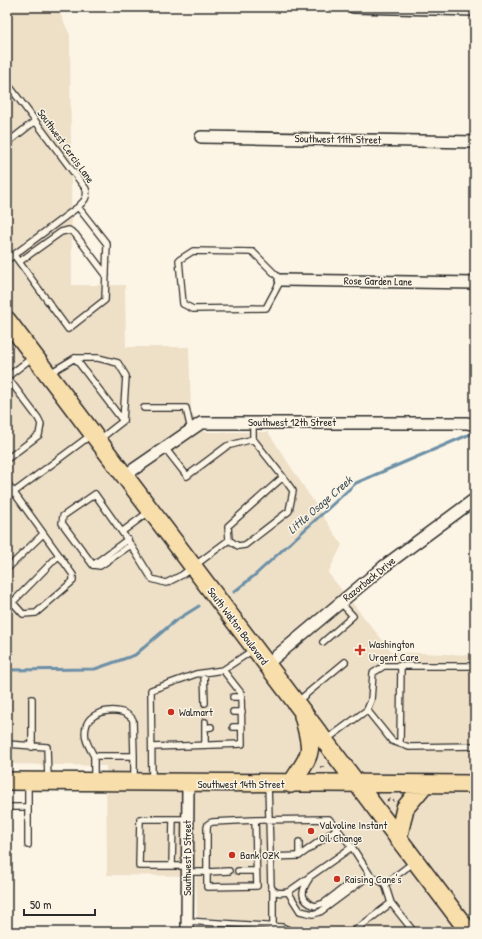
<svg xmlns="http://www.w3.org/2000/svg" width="482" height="939" viewBox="0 0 482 939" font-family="'Patrick Hand',sans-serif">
	<rect width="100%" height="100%" fill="#fcf5e5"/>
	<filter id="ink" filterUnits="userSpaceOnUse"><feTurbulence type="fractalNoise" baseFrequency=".025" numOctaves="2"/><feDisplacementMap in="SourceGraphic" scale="8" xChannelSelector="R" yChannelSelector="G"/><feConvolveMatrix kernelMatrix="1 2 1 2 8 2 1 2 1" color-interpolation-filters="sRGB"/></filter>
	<g filter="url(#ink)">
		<path fill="#eedfc7" d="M7,7H57L70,35L72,285H125L126,347H189L191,413L205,432H268L342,545L328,573L392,652L475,655V932H287L281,924L197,917L196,876L107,875L106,766L7,764Z"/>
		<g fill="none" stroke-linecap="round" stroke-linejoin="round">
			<path stroke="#6c90a7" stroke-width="3" d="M234,592L255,575L356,483L475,432
				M7,670L95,669L135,655L175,621L199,606"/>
			<g stroke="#2b2b2b" stroke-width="8">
				<path id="service" d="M7,83L86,189C88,198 84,201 78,207L7,260
					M7,143L35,121
					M193,251L253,252L281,280L266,308L193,309L183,304L179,260Z
					M14,255L68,329L105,300L107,244L78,207
					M19,262L61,232L69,230L75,234L106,275
					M75,358L123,421
					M50,373L75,358H98L118,363L126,376L123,421L100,439
					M144,408H186L191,430
					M165,448L187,476L227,446L253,439
					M7,459L39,435L41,424L38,418L7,377L33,357
					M7,483L59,555L7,608
					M7,494L13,493L91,435
					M95,494L131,545L100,566L93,565L62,523L63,516Z
					M123,531L150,511
					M229,540L238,546L245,545L289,511L293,491L283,477
					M131,545L152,579L166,583L182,575L229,540L228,526L283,477L253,439V422
					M93,565L128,539
					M7,569L43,534
					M7,596L23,614L36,613L73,581V575L59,555
					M323,642L353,616L340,602
					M204,673L205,703
					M233,697H242
					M298,701L345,662
					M367,710L392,741L409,747L475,746
					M233,712H242
					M205,722V745
					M233,727H242
					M205,728L211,727
					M326,740L367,710L371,700L373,673L384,666H475
					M400,743L401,665
					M7,744L47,747L48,779
					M32,747V699
					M152,747L242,744L241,693L223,670
					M94,756C89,747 83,738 86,727C89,709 124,705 133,720L134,756
					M94,780V756H134V780
					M152,780L151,690L196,674L223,670L253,650
					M268,784L271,887C275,894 280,893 288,892L352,847
					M7,807H28
					M255,820L329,819L352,847L370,875L385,884
					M299,842V856
					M28,845V784
					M270,857L299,856L338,828
					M414,862L385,884L391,903L414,932
					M172,866L173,819
					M187,866H139L140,819H188
					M238,871H256
					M187,872H207V828L208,824L212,822L255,820L257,886L207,887V872L229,871
					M309,879C301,891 299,900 315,906L324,903L349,884H358
					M288,892L300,911L313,914L320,912L370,875
					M187,921L282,927L293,932
					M273,927V891
					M353,932L391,903"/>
			</g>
			<g stroke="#2b2b2b" stroke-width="14">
				<path id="minor" d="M353,7L475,10
					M201,137L475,142
					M281,280L475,283
					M124,476L201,423H467L475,425
					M267,664L383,567L475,499
					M187,932L188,783"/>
			</g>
			<g stroke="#2b2b2b" stroke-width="20">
				<path id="primary" d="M7,320L469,932
					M7,781L475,784
					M291,784C312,751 314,755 303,716
					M398,839L405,808L425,784"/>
			</g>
			<path stroke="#2b2b2b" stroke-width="1.5" stroke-dasharray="4 3" stroke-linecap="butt" d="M320,767H327
				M387,801L390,799L394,801"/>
			<use href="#service" stroke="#fcf5e5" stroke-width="5.5"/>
			<use href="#minor" stroke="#fcf5e5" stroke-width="11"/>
			<use href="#primary" stroke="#f8deab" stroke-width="17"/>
		</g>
	</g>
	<g fill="#c8321e" stroke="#fcf5e5" stroke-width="1.5">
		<path d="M358 644h4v4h4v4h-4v4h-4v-4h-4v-4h4z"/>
		<circle cx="171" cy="712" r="4"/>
		<circle cx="311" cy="831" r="4"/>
		<circle cx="232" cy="855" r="4"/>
		<circle cx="337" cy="879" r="4"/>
	</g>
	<g text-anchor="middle" stroke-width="3" stroke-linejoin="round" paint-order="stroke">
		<g font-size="11" fill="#2b2b2b" stroke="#fcf5e5">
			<text transform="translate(338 139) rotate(1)" y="4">Southwest 11th Street</text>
			<text transform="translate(66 146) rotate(54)" y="4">Southwest Cercis Lane</text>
			<text transform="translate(378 281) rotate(1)" y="4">Rose Garden Lane</text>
			<text x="292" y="426">Southwest 12th Street</text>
			<text transform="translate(369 579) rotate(-39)" y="4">Razorback Drive</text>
			<text transform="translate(238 626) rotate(53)" y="4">South Walton Boulevard</text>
			<text x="241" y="788">Southwest 14th Street</text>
			<text transform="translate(187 858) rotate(-90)" y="4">Southwest D Street</text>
		</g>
		<g font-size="11" fill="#2b2b2b" stroke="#fcf5e5" text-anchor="start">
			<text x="369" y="648">Washington<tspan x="369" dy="13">Urgent Care</tspan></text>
			<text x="179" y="716">Walmart</text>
			<text x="319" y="829">Valvoline Instant<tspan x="319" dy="13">Oil Change</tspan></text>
			<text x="240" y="859">Bank OZK</text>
			<text x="345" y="883">Raising Cane's</text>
		</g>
		<g font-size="12" font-style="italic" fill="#46555e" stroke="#fcf5e5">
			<text transform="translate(320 505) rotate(-41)" y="4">Little Osage Creek</text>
		</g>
	</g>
	<rect width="482" height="939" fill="none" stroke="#fcf5e5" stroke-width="24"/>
	<rect x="12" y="12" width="458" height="915" fill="none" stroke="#2b2b2b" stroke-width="1.5" filter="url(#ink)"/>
	<path d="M24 909v6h71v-6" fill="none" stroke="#2b2b2b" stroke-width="2"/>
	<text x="30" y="909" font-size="12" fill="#2b2b2b" stroke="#fcf5e5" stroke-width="3" paint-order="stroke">50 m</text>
</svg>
